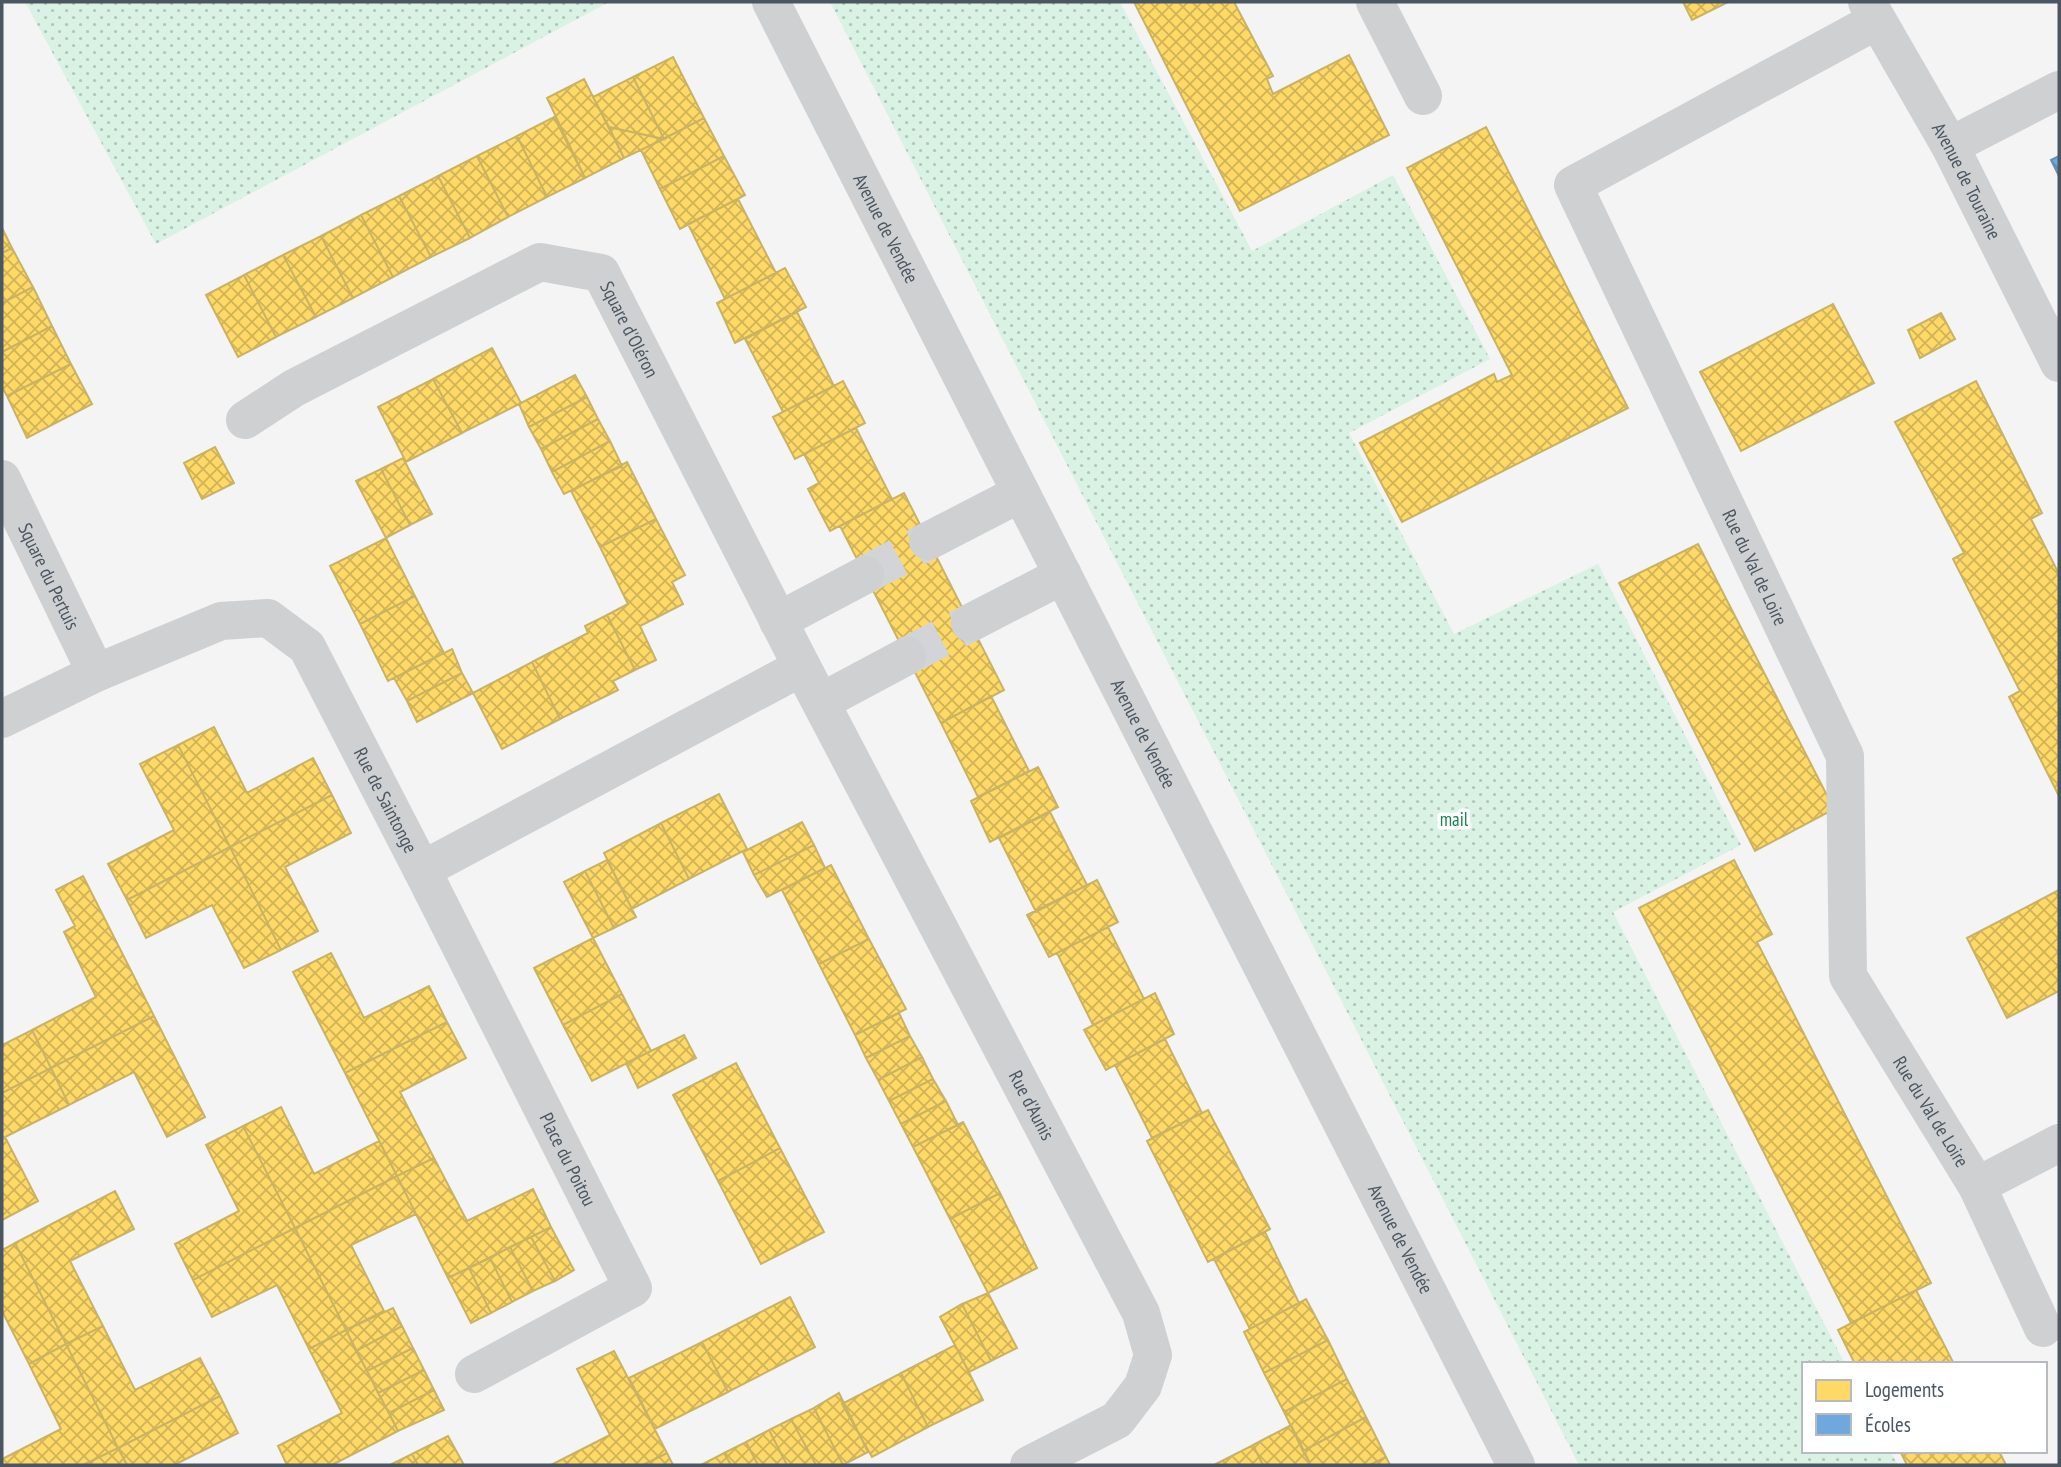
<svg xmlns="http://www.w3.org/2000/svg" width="2061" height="1467" viewBox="0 0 2061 1467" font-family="'PT Sans Narrow',sans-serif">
	<defs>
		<pattern id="park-dots" width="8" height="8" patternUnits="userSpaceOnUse" patternTransform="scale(1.75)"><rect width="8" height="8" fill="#d9f2e3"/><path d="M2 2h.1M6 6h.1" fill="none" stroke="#b2c7bb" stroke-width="1.8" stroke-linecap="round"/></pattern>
		<pattern id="homes-cross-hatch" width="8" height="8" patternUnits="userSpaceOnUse" patternTransform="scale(1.75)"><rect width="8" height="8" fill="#ffd966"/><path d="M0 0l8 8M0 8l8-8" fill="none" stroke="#d0b357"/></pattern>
		<pattern id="schools-cross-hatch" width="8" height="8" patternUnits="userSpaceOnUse" patternTransform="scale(1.75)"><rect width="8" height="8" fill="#6fa8dc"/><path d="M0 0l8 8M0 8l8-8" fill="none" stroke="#5d8cb6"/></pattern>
	</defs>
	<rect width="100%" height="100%" fill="#f4f4f4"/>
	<path fill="url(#park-dots)" d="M25,2H609L156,244Z
		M830,2H1120L1252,251L1393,175L1490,359L1349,433L1454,634L1598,564L1741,845L1613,912L1845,1364H1804V1451H1890L1898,1465H1579Z"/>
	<path fill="url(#homes-cross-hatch)" stroke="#c9b264" stroke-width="2" d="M1134,2H1234L1273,76L1267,79L1273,94L1349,55L1389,135L1240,211Z
		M1683,2H1728L1692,20Z
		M673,57L704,118L664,139L633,77Z
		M633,77L664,139L609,127L593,97Z
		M584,79L624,158L585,178L547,98Z
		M554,117L585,178L547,197L517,136Z
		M704,118L724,156L660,189L641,150Z
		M609,127L664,139L624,158Z
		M1486,127L1628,408L1402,522L1360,443L1494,374L1497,382L1512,375L1407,168Z
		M517,136L547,197L508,217L477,156Z
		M477,156L508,217L470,238L438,176Z
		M724,156L745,195L680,229L660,189Z
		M438,176L470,238L431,257L399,196Z
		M399,196L431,257L393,277L361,215Z
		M738,199L776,273L725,299L688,224Z
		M361,215L393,277L353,298L321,236Z
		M2,228L12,248L2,253Z
		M321,236L353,298L316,317L283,255Z
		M12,248L33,287L2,303V253Z
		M283,255L316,317L276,337L244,275Z
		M785,268L806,307L735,343L717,303Z
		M244,275L276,337L238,357L206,295Z
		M33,287L52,326L2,352V303Z
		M1833,304L1874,383L1741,451L1700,372Z
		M797,312L834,386L783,412L745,339Z
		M1941,313L1955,339L1920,358L1908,330Z
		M52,326L71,364L7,396L2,387V352Z
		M492,348L521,403L462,433L433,379Z
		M71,364L92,404L27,438L7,396Z
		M575,375L587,397L529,427L519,404Z
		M433,379L462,433L406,462L378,407Z
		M843,381L865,423L795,459L773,417Z
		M1976,381L2042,513L2031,519L2059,574V796L2009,697L2020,691L1953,559L1964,553L1895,422Z
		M587,397L598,419L541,449L529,427Z
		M598,419L610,441L552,472L541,449Z
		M856,428L892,499L830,531L808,489L819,483L804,454Z
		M610,441L622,466L564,494L552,472Z
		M215,447L234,483L202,499L184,463Z
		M403,458L432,514L410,525L381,469Z
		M627,462L656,519L600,547L571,491Z
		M381,469L410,525L386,538L356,481Z
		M904,493L1004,690L941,723L840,526Z
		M656,519L685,575L672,582L683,604L640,626L656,660L635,670L607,615L628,604L600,547Z
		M386,538L415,596L360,624L330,566Z
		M1698,544L1834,809L1755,851L1619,583Z
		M415,596L444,653L388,681L360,624Z
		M607,615L635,670L613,681L618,690L560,719L532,662L588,633L585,626Z
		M452,649L462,673L407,701L394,678Z
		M532,662L560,719L502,749L473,693Z
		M462,673L473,693L417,722L407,701Z
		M991,696L1029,771L978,797L941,723Z
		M214,727L247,793L313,758L332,795L230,847L178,745Z
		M178,745L230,847L127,900L108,864L174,830L140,764Z
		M1038,767L1058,807L990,842L971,801Z
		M719,794L747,849L689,879L661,823Z
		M332,795L351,833L285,867L318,931L281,950L230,847Z
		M1050,812L1087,885L1036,912L999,838Z
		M802,822L814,845L754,875L743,852Z
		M661,823L689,879L632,909L604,853Z
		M814,845L825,868L767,897L754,875Z
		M230,847L281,950L244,968L212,905L146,938L127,900Z
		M607,860L636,917L614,928L585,871Z
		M1734,860L1772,934L1757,942L1931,1283L1851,1323L1639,908Z
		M831,865L869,939L819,964L782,890Z
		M585,871L614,928L593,938L564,882Z
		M83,876L154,1016L51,1068L32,1030L96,997L64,932L75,926L56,890Z
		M1097,880L1118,922L1049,957L1027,915Z
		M2059,890V991L2007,1018L1967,938Z
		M1108,927L1144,999L1093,1025L1057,953Z
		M593,938L622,994L563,1025L534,968Z
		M869,939L906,1009L855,1035L819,964Z
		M331,953L364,1018L429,986L447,1022L345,1073L293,972Z
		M1155,993L1174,1034L1106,1070L1084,1030Z
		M622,994L651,1051L592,1081L563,1025Z
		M899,1013L910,1036L866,1058L855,1035Z
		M154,1016L205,1117L167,1137L134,1072L69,1105L51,1068Z
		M447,1022L466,1058L400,1092L434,1158L397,1176L345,1073Z
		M32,1030L51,1068L2,1093V1045Z
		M684,1035L696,1058L638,1088L626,1063Z
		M910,1036L922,1057L878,1080L866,1058Z
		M1165,1039L1202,1113L1152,1138L1115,1065Z
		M922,1057L933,1079L889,1101L878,1080Z
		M736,1063L780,1148L718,1181L673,1095Z
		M51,1068L69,1105L5,1137L38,1201L2,1220V1093Z
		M933,1079L946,1101L901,1124L889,1101Z
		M946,1101L958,1125L913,1147L901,1124Z
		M281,1107L314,1174L379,1141L397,1176L295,1228L243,1126Z
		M1208,1110L1270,1229L1208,1262L1147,1141Z
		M963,1122L1000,1193L950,1219L913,1147Z
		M243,1126L295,1228L193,1280L175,1244L239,1211L206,1145Z
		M780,1148L824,1232L761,1264L718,1181Z
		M434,1158L467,1221L533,1189L551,1227L448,1278L397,1176Z
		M397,1176L416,1214L351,1245L384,1311L346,1330L295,1228Z
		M115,1191L134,1229L70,1261L103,1326L66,1344L15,1243Z
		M1000,1193L1037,1268L988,1293L950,1219Z
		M551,1227L574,1270L555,1281L531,1237Z
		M295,1228L346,1330L309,1349L277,1285L212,1317L193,1280Z
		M1265,1232L1299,1303L1250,1329L1214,1259Z
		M531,1237L555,1281L533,1291L510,1247Z
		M15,1243L66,1344L29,1364L2,1311V1250Z
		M510,1247L533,1291L512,1302L490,1258Z
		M490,1258L512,1302L491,1313L469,1268Z
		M469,1268L491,1313L471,1323L448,1278Z
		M1916,1290L1954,1364H1855L1838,1330Z
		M988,1293L1017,1348L991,1361L962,1304Z
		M790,1297L815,1347L728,1392L702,1342Z
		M1306,1299L1328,1340L1264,1373L1244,1332Z
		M962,1304L991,1361L969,1372L940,1317Z
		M393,1308L402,1326L356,1351L346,1330Z
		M103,1326L135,1390L200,1358L220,1396L118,1448L66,1344Z
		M402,1326L413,1348L367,1371L356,1351Z
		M346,1330L398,1431L332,1465H287L278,1446L342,1413L309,1349Z
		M1328,1340L1347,1379L1284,1412L1264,1373Z
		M702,1342L728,1392L655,1429L629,1378Z
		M66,1344L118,1448L83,1465H2V1459L61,1429L29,1364Z
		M955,1345L983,1400L928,1427L901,1373Z
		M413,1348L424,1370L378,1393L367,1371Z
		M614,1351L667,1453L643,1465H551L610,1435L577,1369Z
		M424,1370L434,1390L389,1413L378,1393Z
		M901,1373L928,1427L872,1457L842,1404Z
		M1347,1379L1366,1417L1303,1451L1284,1412Z
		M434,1390L444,1410L398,1431L389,1413Z
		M839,1393L868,1452L843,1465L814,1408Z
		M220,1396L238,1433L174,1465H127L118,1448Z
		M814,1408L843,1465H816L791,1419Z
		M1366,1417L1386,1457L1370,1465H1311L1303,1451Z
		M791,1419L816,1465H787L769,1430Z
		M1291,1425L1311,1465H1263L1253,1445Z
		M769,1430L787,1465H758L746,1442Z
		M448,1436L464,1465H418L412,1454Z
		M746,1442L758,1465H731L724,1453Z
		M1253,1445L1263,1465H1214Z
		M118,1448L127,1465H83Z
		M1900,1451H1999L2006,1465H1907Z
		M667,1453L673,1465H643Z
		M724,1453L731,1465H701Z
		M412,1454L418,1465H390Z
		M1386,1457L1390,1465H1370Z"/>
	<path fill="url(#schools-cross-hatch)" stroke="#648fb7" stroke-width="2" d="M2059,156V176L2051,160Z"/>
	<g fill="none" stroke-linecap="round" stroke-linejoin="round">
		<path stroke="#d2d4d7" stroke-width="38" stroke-dasharray="38 19" stroke-linecap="butt" d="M865,575L928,541
			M907,656L970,623"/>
		<g stroke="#ced0d2" stroke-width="38">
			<path id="s1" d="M771,2L1516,1465"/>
			<path d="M1375,2L1423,96"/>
			<path id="s2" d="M1867,2L1950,146L2059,363"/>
			<path id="s3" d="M1876,21L1573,185L1845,756L1848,976L1977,1186L2059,1143"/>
			<path d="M1950,146L2059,90"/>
			<path id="s4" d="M245,420L294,388L540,262L601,273L802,667L1141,1313L1153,1355L1143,1386L1117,1420L1029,1465"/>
			<path id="s5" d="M2,479L96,673"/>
			<path d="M928,541L1021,493"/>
			<path d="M778,621L865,575"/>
			<path d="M970,623L1063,575"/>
			<path d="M821,702L907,656"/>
			<path id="s6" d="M2,719L96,673L221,621L268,618L307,647L422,870L802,667"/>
			<path id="s7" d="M422,870L633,1288L474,1374"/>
			<path d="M1977,1186L2043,1328"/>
		</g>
	</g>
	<g text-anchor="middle" stroke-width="7" stroke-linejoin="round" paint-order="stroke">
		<g font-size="19" fill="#4a5661" stroke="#fff">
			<text dy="7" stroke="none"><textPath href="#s2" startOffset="205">Avenue de Touraine</textPath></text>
			<text dy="7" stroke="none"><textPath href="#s1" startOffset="254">Avenue de Vendée</textPath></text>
			<text dy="7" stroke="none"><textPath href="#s4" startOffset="460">Square d'Oléron</textPath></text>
			<text dy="7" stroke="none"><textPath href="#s3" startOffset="768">Rue du Val de Loire</textPath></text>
			<text dy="7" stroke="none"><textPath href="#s5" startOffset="108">Square du Pertuis</textPath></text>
			<text dy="7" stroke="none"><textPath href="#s1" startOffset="821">Avenue de Vendée</textPath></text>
			<text dy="7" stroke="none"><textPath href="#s6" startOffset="508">Rue de Saintonge</textPath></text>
			<text dy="7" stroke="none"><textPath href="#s4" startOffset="1334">Rue d'Aunis</textPath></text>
			<text dy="7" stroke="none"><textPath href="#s3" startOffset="1356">Rue du Val de Loire</textPath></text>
			<text dy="7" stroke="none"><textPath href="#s7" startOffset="324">Place du Poitou</textPath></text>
			<text dy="7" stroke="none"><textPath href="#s1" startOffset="1388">Avenue de Vendée</textPath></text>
		</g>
		<g font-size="19" fill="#17864f" stroke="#fff">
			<text x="1454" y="826">mail</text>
		</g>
	</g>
	<rect width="2061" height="1467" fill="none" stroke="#4a5661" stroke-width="7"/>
	<rect x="1802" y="1362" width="245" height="91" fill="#ffffff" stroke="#b7bbc0" stroke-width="2"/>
	<rect x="1816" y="1380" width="35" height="21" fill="#ffd966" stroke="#b7bbc0" stroke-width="2"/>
	<text x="1865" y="1397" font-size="21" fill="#4a5661">Logements</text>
	<rect x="1816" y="1414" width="35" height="21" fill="#6fa8dc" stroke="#b7bbc0" stroke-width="2"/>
	<text x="1865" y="1432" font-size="21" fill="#4a5661">Écoles</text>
</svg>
